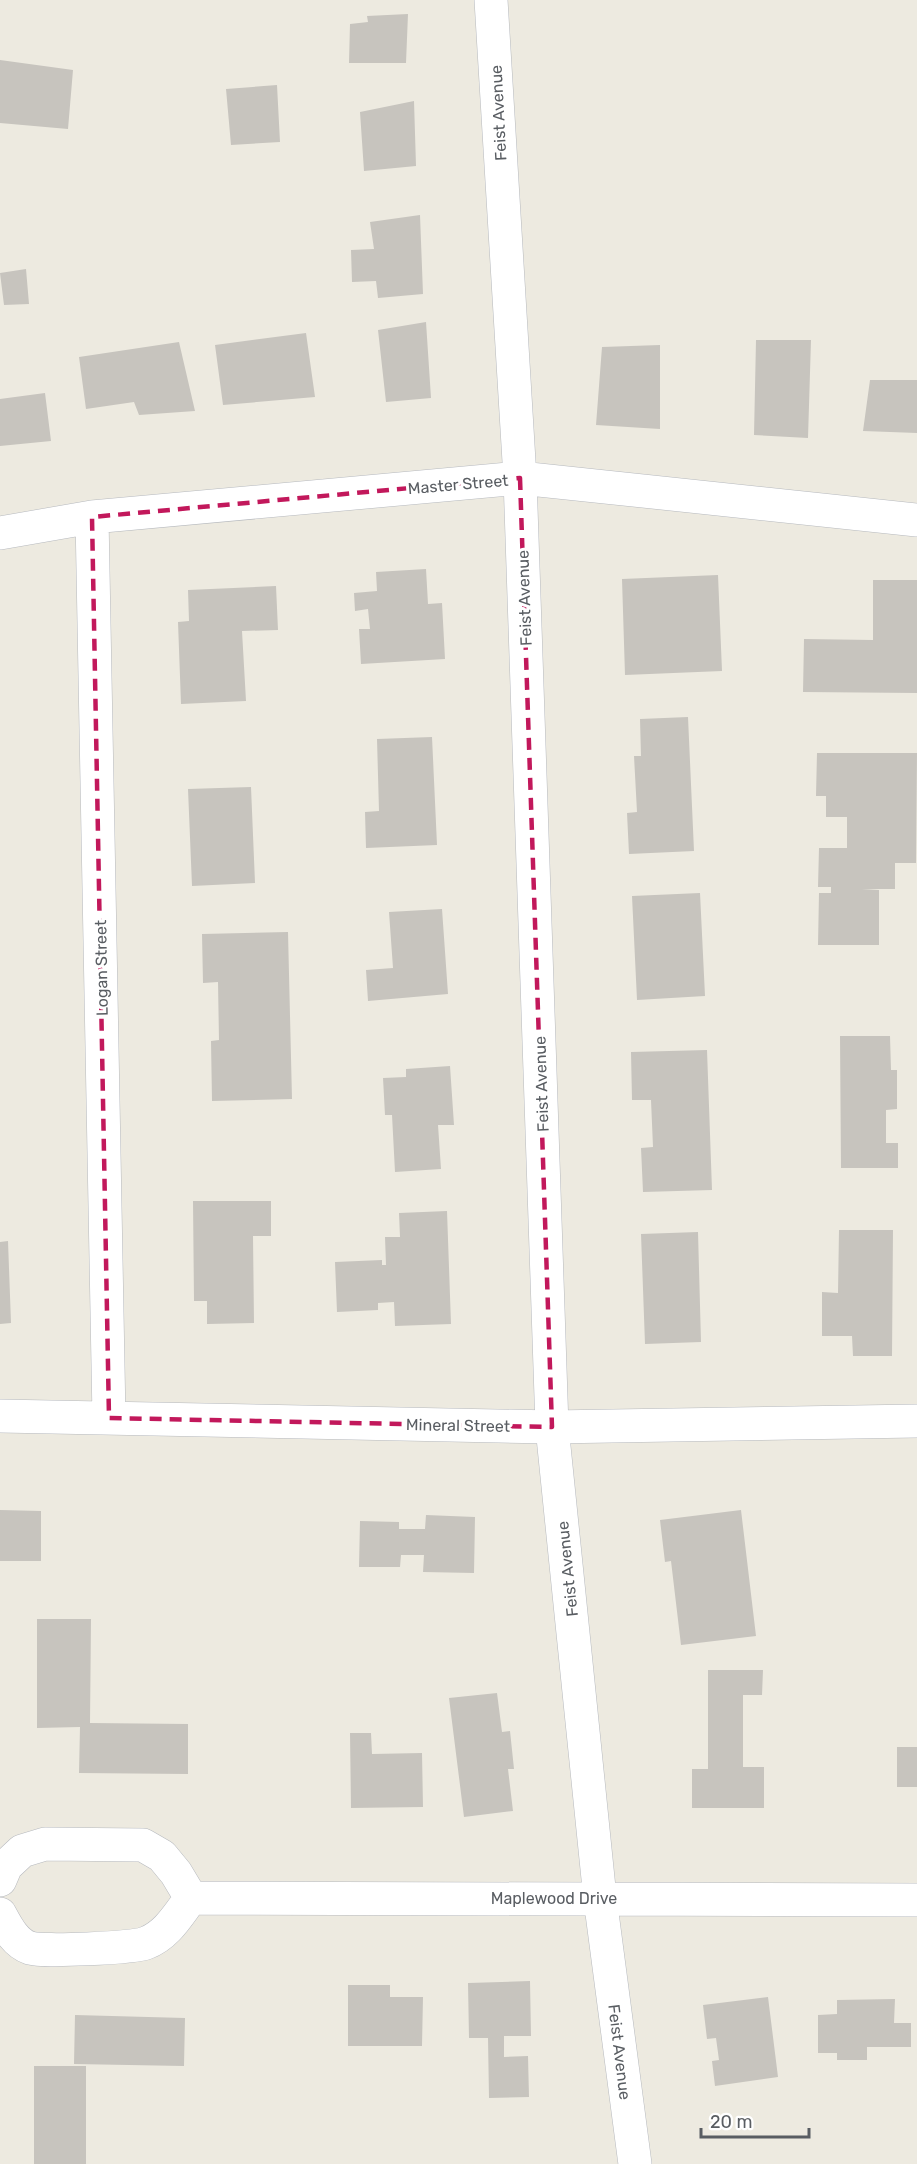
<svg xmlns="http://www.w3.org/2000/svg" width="917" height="2164" viewBox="0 0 917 2164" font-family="Rubik,sans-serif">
	<rect width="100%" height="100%" fill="#edeae0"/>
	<path fill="#c7c4be" d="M408,14L406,63H349L350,24L368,22L367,16Z
		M0,60L73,70L68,129L0,123Z
		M277,85L280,142L231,145L226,89Z
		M414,101L416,166L364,171L360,112Z
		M420,215L423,294L378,298L376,281L352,282L351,250L374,249L370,222Z
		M26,269L29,304L4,305L0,273Z
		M426,322L431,398L386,402L378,330Z
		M306,333L315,397L223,405L215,345Z
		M756,340H811L808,438L754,435Z
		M179,342L195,411L139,415L134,402L86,409L79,357Z
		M660,345V429L596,425L602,347Z
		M870,380H917V433L863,431Z
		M45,393L51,441L0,446V399Z
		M426,569L428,604L442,603L445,659L361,664L359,629H370L368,609L355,611L354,593L377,591L376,572Z
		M718,575L722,671L625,675L622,579Z
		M873,580H917V693L803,692L804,639L873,640Z
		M276,586L278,630L242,631L246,701L181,704L178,622L189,621L188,590Z
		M688,717L694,851L629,854L627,813L637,812L634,756H641L640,719Z
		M432,737L437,845L366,848L365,812L379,811L377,739Z
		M817,753H917L916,863H895V889H862L879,890V945H818L819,893H831V887H818L819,848H847V817H826V796H816Z
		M251,787L255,883L192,886L188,789Z
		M700,893L705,996L637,1000L632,896Z
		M442,909L448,994L368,1001L366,970L393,968L389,912Z
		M288,932L292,1099L212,1101L211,1041L219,1040L218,982L203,983L202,934Z
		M840,1036H890L891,1070H897V1109L886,1110V1143H898V1168H841Z
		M707,1050L712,1190L643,1192L641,1148L653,1147L651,1100H632L631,1052Z
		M450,1066L454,1125H438L441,1169L395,1172L392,1115H385L383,1078L406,1077V1069Z
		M193,1201H271V1236H253L254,1323L207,1324V1301H194Z
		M447,1211L451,1324L395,1326L394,1302L378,1303V1310L337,1312L335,1262L382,1260V1265H386L385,1237H400L399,1213Z
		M839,1230H893L892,1356H853L852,1336H822V1292L838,1293Z
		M698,1232L701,1342L645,1344L641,1234Z
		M8,1241L11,1323L0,1324V1242Z
		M0,1510L41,1511V1561H0Z
		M741,1510L756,1636L681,1645L671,1561L665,1562L660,1520Z
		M426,1515L475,1517L474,1573L423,1572L424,1555H401L400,1567H359L360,1521L399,1522V1529H425Z
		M37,1619H91L90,1723L188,1724V1774L79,1773L80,1727L37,1728Z
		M708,1670H763L762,1695H743V1767H764V1808H692V1769H708Z
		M497,1693L502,1732L510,1731L514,1769H508L513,1811L464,1817L449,1698Z
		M350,1733H371L372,1754L422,1753L423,1807L351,1808Z
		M897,1747H917V1787H897Z
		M530,1981L531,2036H504V2057L528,2056L529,2097L489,2098L488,2038H469L468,1983Z
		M348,1985H390V1997H423L422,2046H348Z
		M768,1997L778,2077L715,2086L712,2061L719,2060L716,2038L707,2039L703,2005Z
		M895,1999L894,2023H911V2047H867V2060H837V2053H818V2015L837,2014V2000Z
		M75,2015L185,2018L184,2066L74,2064Z
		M34,2066H86V2164H34Z"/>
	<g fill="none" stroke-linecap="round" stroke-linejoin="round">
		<g stroke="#b6b9be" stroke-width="34">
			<path id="street" d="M491,0L520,478L552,1427L600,1898L635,2164
				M92,517L109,1418
				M0,533L92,517L520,478L917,520
				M0,1416L552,1427L917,1421
				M0,1880L6,1866L22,1851L45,1844L143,1845L162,1856L176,1873L191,1898
				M191,1898L917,1900
				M0,1914C7,1927 15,1943 30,1948C42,1952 133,1948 146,1943C167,1935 178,1915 191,1898"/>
		</g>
		<use href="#street" stroke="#fff" stroke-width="33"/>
	</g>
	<path fill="none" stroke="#c2185b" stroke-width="4.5" stroke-dasharray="12 8" stroke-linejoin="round" d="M520,478L552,1427L109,1418L92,517Z"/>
	<g text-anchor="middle" stroke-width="6" stroke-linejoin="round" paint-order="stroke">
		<g font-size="16" fill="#595d62" stroke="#fff">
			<text transform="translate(498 113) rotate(-93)" y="6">Feist Avenue</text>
			<text transform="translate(458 484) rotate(-5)" y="6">Master Street</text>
			<text transform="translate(524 598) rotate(-92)" y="6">Feist Avenue</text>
			<text transform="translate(101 968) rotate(-91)" y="6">Logan Street</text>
			<text transform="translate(541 1084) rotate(-92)" y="6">Feist Avenue</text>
			<text transform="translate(458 1425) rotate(1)" y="6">Mineral Street</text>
			<text transform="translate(567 1569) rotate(-96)" y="6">Feist Avenue</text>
			<text x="554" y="1904">Maplewood Drive</text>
			<text transform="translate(620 2052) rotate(83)" y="6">Feist Avenue</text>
		</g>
	</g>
	<path d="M701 2128v9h108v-9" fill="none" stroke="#595d62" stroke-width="3"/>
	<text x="710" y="2128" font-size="18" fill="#595d62" stroke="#ffffff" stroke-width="4.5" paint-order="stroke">20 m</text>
</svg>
